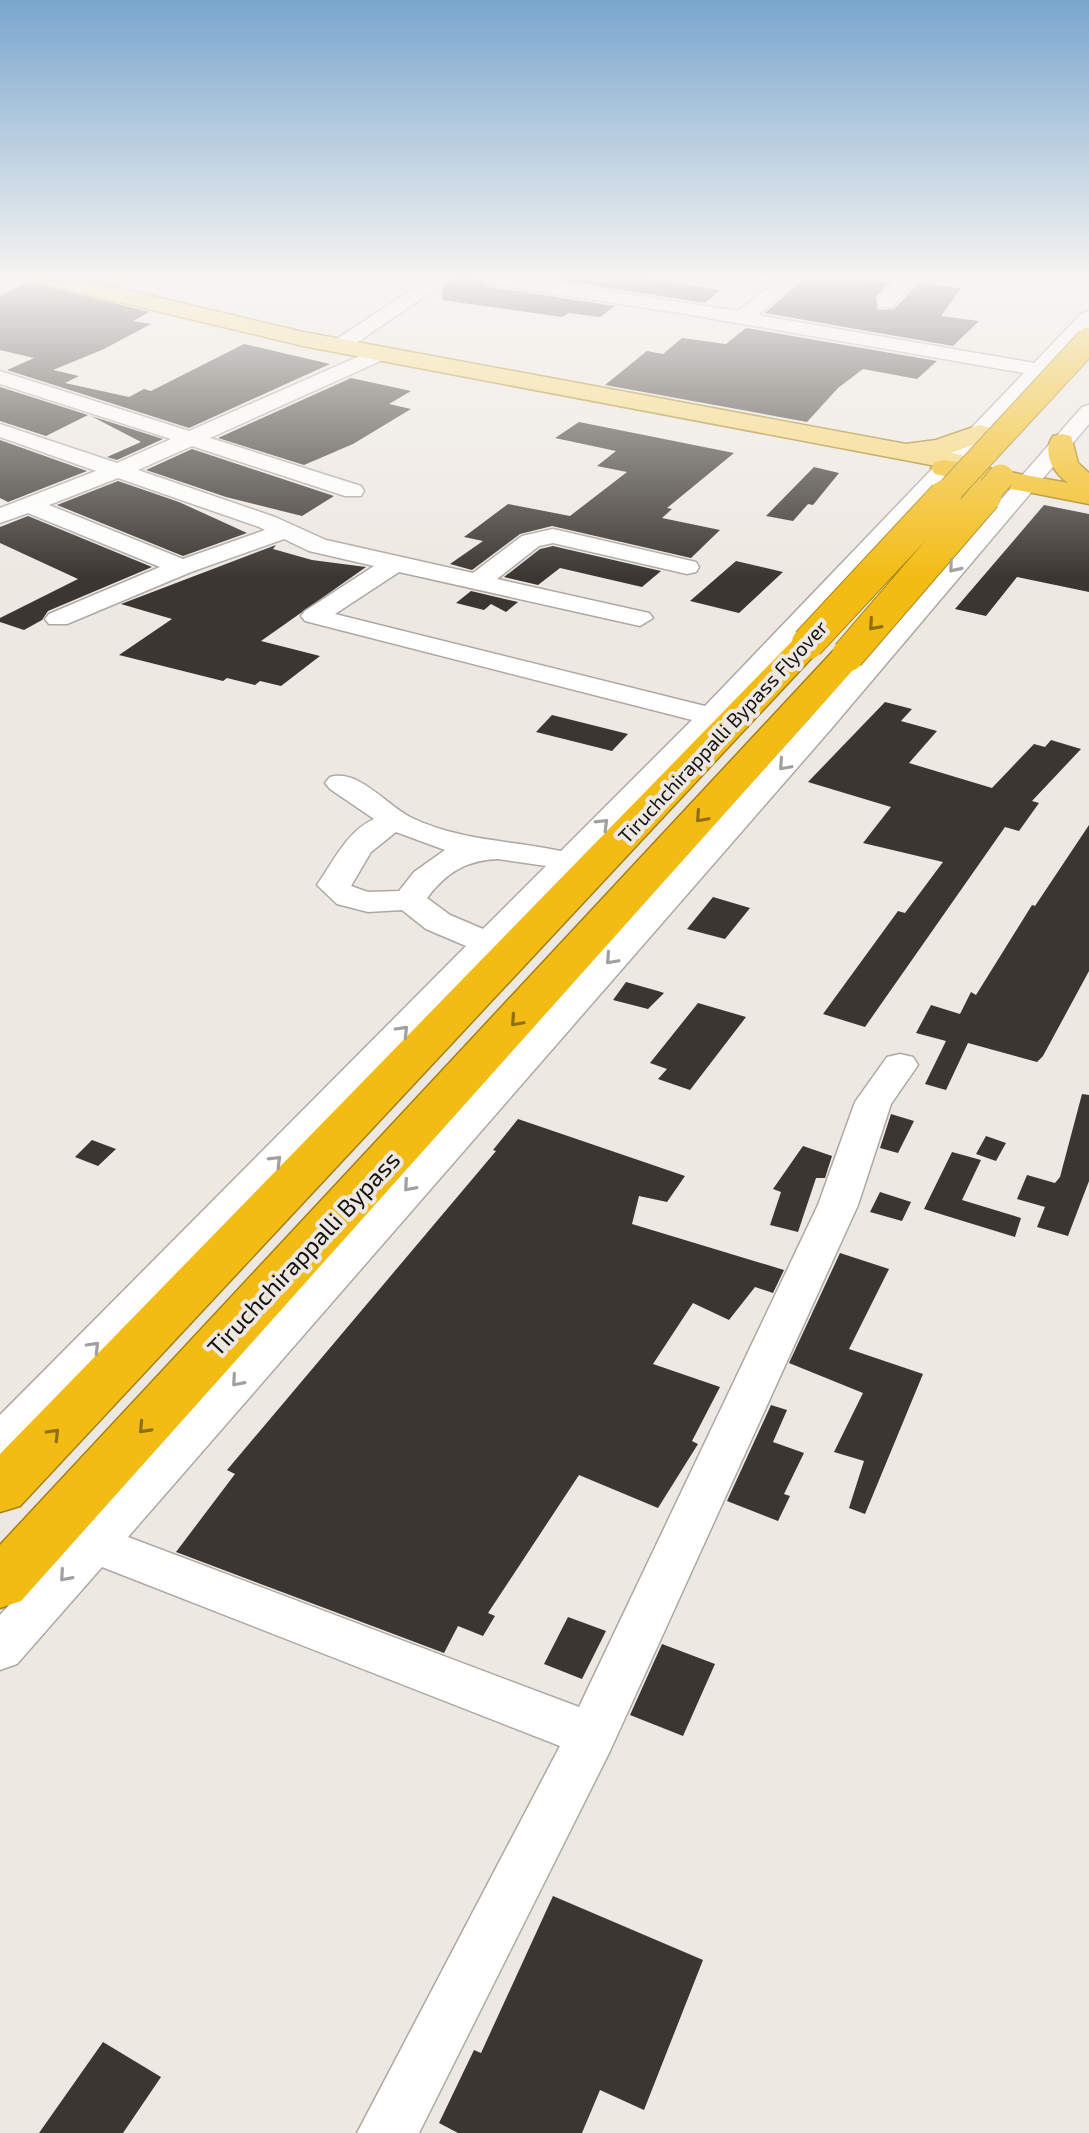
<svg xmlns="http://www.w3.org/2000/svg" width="1089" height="2133" viewBox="0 0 1089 2133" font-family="'Exo 2',sans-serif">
	<rect width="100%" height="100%" fill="#eee8e2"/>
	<path fill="#3b3632" d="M453,279H478L490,287L615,306L600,317L569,313L562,317L442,300L443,288Z
		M552,279H649L720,290L705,303Z
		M804,279L891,281L876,297L878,310L894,309L919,283L961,288L941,316L979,321L953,346L765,313Z
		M29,282L149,312L133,321L151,324L104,349L53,370L79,376L65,383L129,397L144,389L151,391L244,344L330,364L189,428L7,370L34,358L0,350V296Z
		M746,328L937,361L917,379L863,369L838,388L807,422L605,385L647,351L663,354L682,338L726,344Z
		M351,378L411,391L389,404L411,409L353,444L304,465L218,438Z
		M0,387L88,415L46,436L0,421Z
		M91,416L163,439L117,460L107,457L141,442Z
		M579,422L734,453L667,508L672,509L662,518L720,530L691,558L552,526L520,534L472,570L450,564L483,541L464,537L508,504L570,516L627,472L597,466L616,451L555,438Z
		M0,440L87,471L8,502L0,498Z
		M192,449L334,496L302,516L226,497L146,470Z
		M814,467L839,473L813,505L808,504L793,521L766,516Z
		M118,481L179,502L247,533L183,556L57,505Z
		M1044,505L1089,514V592L1017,577L986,616L955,609Z
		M28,516L152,567L48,611L42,620L24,630L0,622V618L78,579L0,543V527Z
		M276,545L273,549L312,560L366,567L261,641L320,656L281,686L260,681L255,685L227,678L223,681L119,655L172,619L121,604Z
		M553,546L661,571L642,587L560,568L538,585L504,577L540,549Z
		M736,561L783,572L739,613L690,601Z
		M471,591L518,602L506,612L491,604L484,610L456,603Z
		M885,702L912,709L901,721L937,731L909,763L992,788L1034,744L1045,747L1051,740L1081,749L1032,801L1039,803L1019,831L1005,827L865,1027L823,1014L898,911L905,913L943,862L863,843L891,807L808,782Z
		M552,715L628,734L612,751L536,732Z
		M1089,825V971L1043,1056L1037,1062L968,1043L946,1090L925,1084L946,1041L916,1033L931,1005L960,1014L971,992L976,995L1032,905L1035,906Z
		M713,897L750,908L725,939L687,929Z
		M626,982L658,991L664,993L648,1009L613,1000Z
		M698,1003L746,1017L690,1090L658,1079L667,1069L650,1063Z
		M1082,1094L1089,1095V1181L1068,1236L1037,1227L1045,1207L1017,1199L1027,1175L1055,1183L1060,1177Z
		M891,1114L914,1121L898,1153L880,1148Z
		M518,1119L685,1176L667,1202L639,1196L632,1224L784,1270L773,1293L755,1287L729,1320L693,1303L653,1364L720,1387L692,1441L698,1444L658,1508L579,1475L488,1613L495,1616L483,1636L458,1626L444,1653L176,1552L235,1474L227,1470L496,1151L493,1150Z
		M986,1136L1006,1143L996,1161L976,1154Z
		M92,1140L116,1149L98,1166L75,1157Z
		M803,1146L832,1156L825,1178H816L798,1232L770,1225L781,1192L773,1189Z
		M952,1152L981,1160L962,1200L1021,1218L1015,1237L924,1209Z
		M880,1192L911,1202L902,1221L870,1212Z
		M840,1253L889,1269L849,1349L923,1374L865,1514L849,1508L864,1461L834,1452L863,1393L789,1363Z
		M771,1405L787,1410L773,1442L804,1453L784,1494L790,1496L778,1521L727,1501Z
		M568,1617L606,1631L582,1679L544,1664Z
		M662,1644L715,1664L683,1736L630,1715Z
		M553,1896L703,1960L644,2110L600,2090L582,2133H458L439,2123L474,2050L481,2053Z
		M103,2042L161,2077L123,2133H39Z"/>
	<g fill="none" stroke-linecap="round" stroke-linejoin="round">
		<g stroke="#aea8a3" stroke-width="3">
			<path id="minor" d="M27,279L24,283L0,293V280Z
				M428,279H450L346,350H332L329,346L332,342Z
				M481,279H530L738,311L780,279H801L758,315L1034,363L1082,313L1089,311V328L721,722L16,1455L0,1460V1415L466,946L426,929L402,910L368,912L337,904L317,885C333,862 347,831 374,819L330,789L325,783L330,777C359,769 385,804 410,817C459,841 509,840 561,851L692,720L305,621L301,616L305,611L374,566L309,551L284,539L191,572L67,624H49L45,619L49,614L160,567L28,513L0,523V508L96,471L0,437V424L117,463L171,439L0,384V371L189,431L373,350H387L390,354L387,358L210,438L361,486L364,491L361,496H345L192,446L138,470L275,517L326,540L473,573L522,536L553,529L696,562L699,567L696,572L687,574L553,543L539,546L497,579L649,613L653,618L640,626L399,572L335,614L705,706L1024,373L680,313L490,284ZM118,478L259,527L265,530L183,559L49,505ZM396,832L445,850L414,872L399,891L368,892L351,886L371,852ZM498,859L546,866L483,929L450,915L427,898C446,873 466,860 498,859Z
				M897,279H917L892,307H878V299Z
				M1089,405V424L831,729L128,1537L579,1707L818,1205L855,1102L887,1057L900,1054L913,1057L918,1065L891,1104L858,1205L610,1751L419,2133H357L560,1746L102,1567L17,1664L0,1670V1615L811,717L1082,407Z"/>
		</g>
		<g stroke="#a58012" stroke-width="3">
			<path id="major" d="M40,279H81L303,332L906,444L936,440L979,425L988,427L992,433L988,439L951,453L962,455L966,461L962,467L952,469L303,346L43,284Z"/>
		</g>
		<g stroke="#a58012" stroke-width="3">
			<path id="highway" d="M1062,434L1071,436L1078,463L1089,473V504L945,476L935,474L931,468L935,462L945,460L1068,483C1054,473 1041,453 1053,436Z
				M808,633L819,636L824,643L819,650L20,1506L0,1512V1454L797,636Z
				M848,645L860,648L864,655L860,662L21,1601L0,1608V1545L836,648Z"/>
		</g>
		<use href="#minor" fill="#fff" fill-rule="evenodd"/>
		<use href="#major" fill="#f8d772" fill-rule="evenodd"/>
		<use href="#highway" fill="#f3bc14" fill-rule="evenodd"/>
		<g stroke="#a58012" stroke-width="27" stroke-linecap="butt">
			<path id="highway-bridge-far1" d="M943,498L1089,340
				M983,498L1001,477"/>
		</g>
		<g stroke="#a58012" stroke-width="34" stroke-linecap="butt">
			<path id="highway-bridge" d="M808,643L945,496
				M848,655L985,496"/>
		</g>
		<use href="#highway-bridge-far1" stroke="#f3bc14" stroke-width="25"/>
		<use href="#highway-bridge" stroke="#f3bc14" stroke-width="32"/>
	</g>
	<defs><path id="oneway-chevron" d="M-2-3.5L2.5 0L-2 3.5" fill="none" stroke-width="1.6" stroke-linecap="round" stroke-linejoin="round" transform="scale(2)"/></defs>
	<g stroke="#a1a09f">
		<use href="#oneway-chevron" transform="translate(954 567) rotate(130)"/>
		<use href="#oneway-chevron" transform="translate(784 765) rotate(132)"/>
		<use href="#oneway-chevron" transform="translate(603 824) rotate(-45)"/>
		<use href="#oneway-chevron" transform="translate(611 959) rotate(132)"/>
		<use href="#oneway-chevron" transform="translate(403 1031) rotate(-46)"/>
		<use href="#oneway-chevron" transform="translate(276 1161) rotate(-45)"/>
		<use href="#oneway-chevron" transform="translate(409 1186) rotate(131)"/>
		<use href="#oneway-chevron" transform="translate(94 1347) rotate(-46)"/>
		<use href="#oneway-chevron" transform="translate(237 1381) rotate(131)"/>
		<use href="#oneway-chevron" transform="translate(65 1576) rotate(131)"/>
	</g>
	<g stroke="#8e6f12">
		<use href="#oneway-chevron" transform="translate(874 625) rotate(131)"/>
		<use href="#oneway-chevron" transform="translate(701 817) rotate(132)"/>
		<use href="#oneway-chevron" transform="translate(516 1021) rotate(132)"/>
		<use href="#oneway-chevron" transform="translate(144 1428) rotate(133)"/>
		<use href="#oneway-chevron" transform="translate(54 1434) rotate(-46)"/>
	</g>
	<linearGradient id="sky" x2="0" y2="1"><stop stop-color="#79a6cd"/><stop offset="0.48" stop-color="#f7f5f2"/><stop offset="1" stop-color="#f7f5f2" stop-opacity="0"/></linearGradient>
	<rect width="1089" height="578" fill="url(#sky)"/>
	<g text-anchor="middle" stroke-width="8" stroke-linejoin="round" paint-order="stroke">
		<g font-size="20" fill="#13110f" stroke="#eee8e2">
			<text transform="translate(723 732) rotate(-47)" y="7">Tiruchchirappalli Bypass Flyover</text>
		</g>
		<g font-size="24" fill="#13110f" stroke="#eee8e2">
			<text transform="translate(304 1254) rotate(-47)" y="8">Tiruchchirappalli Bypass</text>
		</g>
	</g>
</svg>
